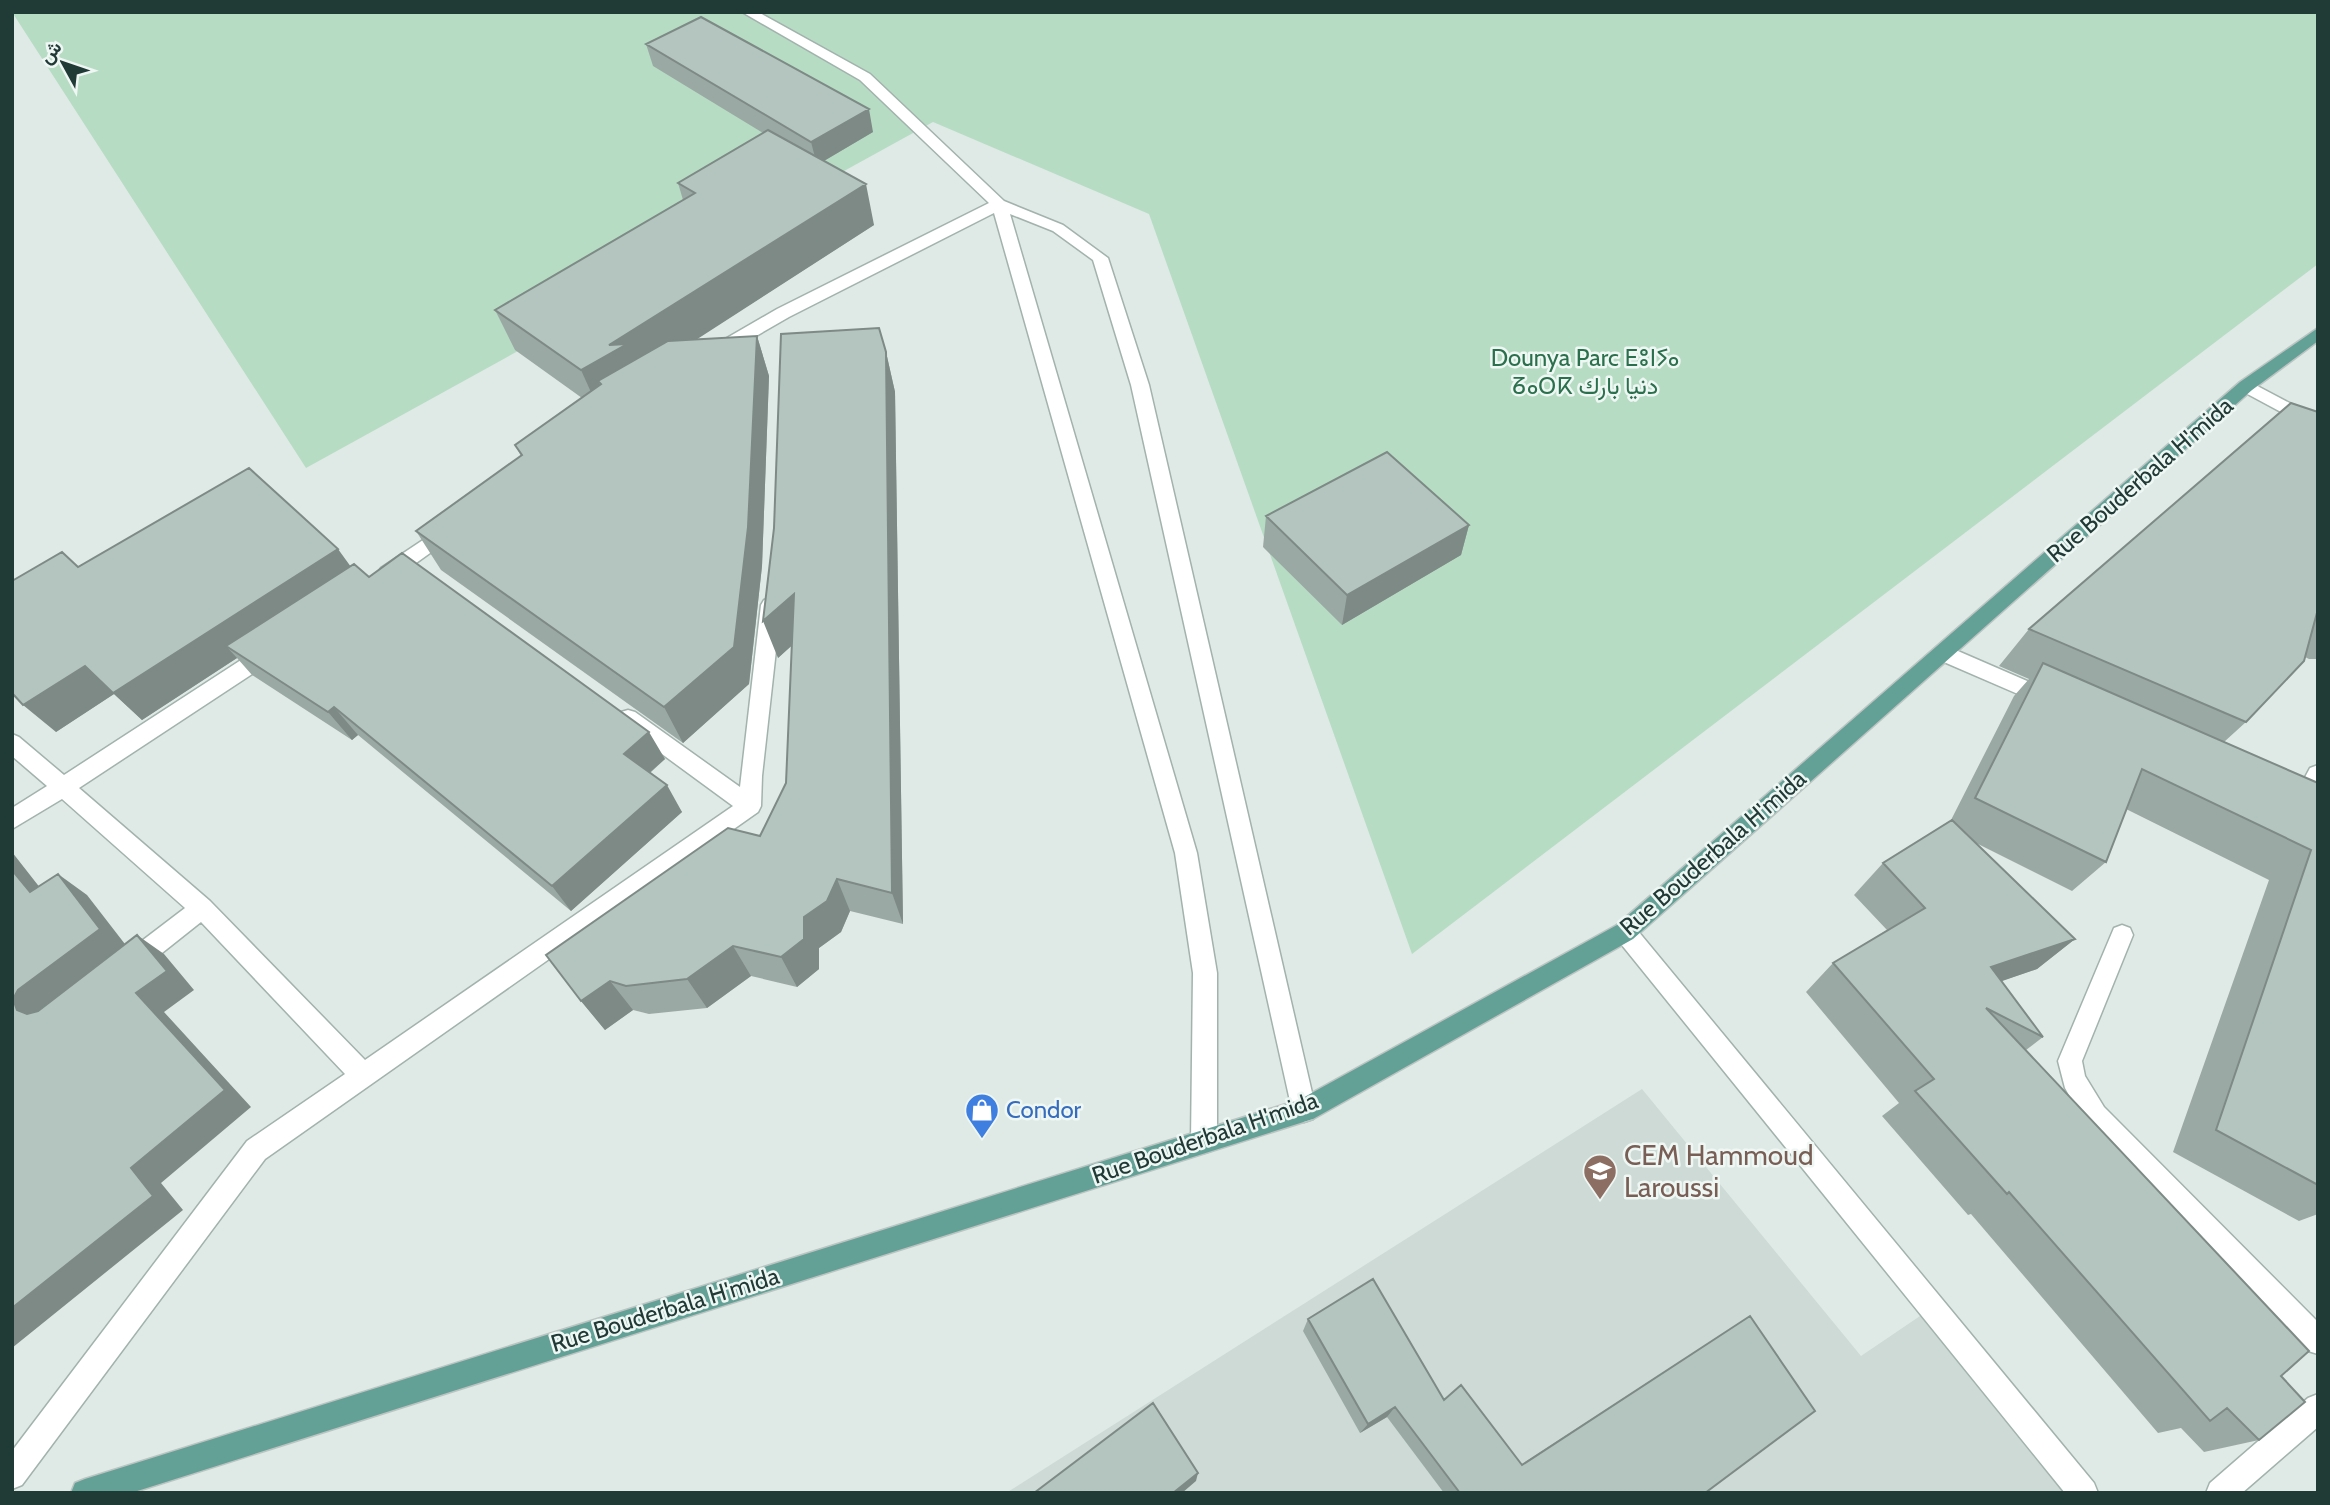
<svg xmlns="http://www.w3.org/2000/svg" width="2330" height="1505" viewBox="0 0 2330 1505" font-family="Cabin,Vazirmatn,'Noto Sans Tifinagh',sans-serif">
	<rect width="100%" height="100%" fill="#dfeae6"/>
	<path fill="#cddad5" d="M1642,1089L1861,1356L1923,1314L2065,1493H1006Z"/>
	<path fill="#b7dcc4" d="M12,12H2318V264L1412,954L1149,214L933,122L306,468Z"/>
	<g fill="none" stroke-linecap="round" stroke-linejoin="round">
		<g stroke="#a2b2ad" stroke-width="3">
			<path id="minor" d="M742,12H758L870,74L1004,201L1063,225L1108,258L1149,385L1316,1110L1313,1119L1304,1122L1295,1119L1292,1110L1131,385L1093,260L1053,231L1010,214L1197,853L1217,973V1141L1213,1150L1204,1153L1195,1150L1191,1141L1193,973L1175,853L994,213L789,317L725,354H713L711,350L713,346L777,309L989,203L860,80Z
				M2246,380L2318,418V432L2240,390L2237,386Z
				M447,524L454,526L456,531L454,536L395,578L388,580L381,578L378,573L381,568Z
				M771,598L778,600L781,605L762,776L761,806L758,812L265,1159L22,1485L12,1489V1451L247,1141L345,1074L201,922L138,972L130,975L122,972L118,964L122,956L185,908L62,799L12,829V808L47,786L12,756V734L19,737L64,775L261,647L268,645L275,647L278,653L275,659L79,788L210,901L365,1060L733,806L621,724L618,718L621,712L628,710L635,712L740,787L761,605L764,600Z
				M1944,645L2055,693L2058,699L2055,705L2048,707L1937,659L1934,653L1937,647Z
				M2318,765V795L2309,811L2301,814L2293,811L2290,805L2310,768Z
				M1625,922L1633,925L2094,1483L2098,1493H2065L1617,939L1614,932L1617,925Z
				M2122,925L2130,928L2133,935L2082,1061L2085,1076L2104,1107L2318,1322V1354L2308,1351L2086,1125L2065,1088L2058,1061L2114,928Z
				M2318,1394V1427L2242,1493H2206L2210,1483L2308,1398Z"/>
		</g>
		<g stroke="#bcc4c2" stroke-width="3">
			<path id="major" d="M2318,328V341L2252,390L1633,939L1313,1119L131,1493H71L75,1483L85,1479L1299,1100L1617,925L2240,382Z"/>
		</g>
		<use href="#minor" fill="#fff" fill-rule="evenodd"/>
		<use href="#major" fill="#63a096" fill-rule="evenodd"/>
	</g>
	<path fill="#9ba9a4" d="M646,44L873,132L824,161L874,225L696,339L757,336L769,376L762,566L749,684L683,743L441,570L416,531L521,456L515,445L582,398L515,350L495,310L683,200L678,183L763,133L653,66Z
		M886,352L895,392L903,924L850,911L841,932L819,948V969L797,987L751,976L707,1008L649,1014L633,1010L605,1030L581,1001L760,836L786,783L792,645L778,658Z
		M2318,412V659H2309L2305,657L2246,722L2224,742L2318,783V1214L2299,1221L2173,1152L2269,880L2126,809L2106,862L2072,891L1976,843L2075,939L2037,969L2001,981L2043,1037L2026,1050L2281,1376L2259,1440L2204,1452L2181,1428L2158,1433L1971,1214L1968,1215L1882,1116L1899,1103L1806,992L1833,963L1887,930L1854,895L1883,863L1951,820L2014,696L2029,679L1999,666L2029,629Z
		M1266,516L1469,525L1461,555L1342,625L1263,547Z
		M350,566L665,759L650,773L682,812L571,911L358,735L352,740L252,675L237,658L142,720L114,694L56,732L78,567Z
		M1750,1316L1705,1493H1444L1387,1417L1360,1433L1303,1331L1308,1319L1444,1400L1522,1464Z"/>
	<path fill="#7e8a86" d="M869,109L873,132L817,165L811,142Z
		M866,184L874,225L640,376L601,384L598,381L608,404L599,410L581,370L609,345Z
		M757,336L769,376L762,566L749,684L683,743L664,707Z
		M886,352L895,392L903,924L892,893Z
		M1469,525L1461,555L1342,625L1347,595Z
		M338,549L359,578L226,646L237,658L142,720L114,694L56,732L23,705L85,666Z
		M794,594L807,632L778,658L763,621Z
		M334,707L358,735L352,740L328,712Z
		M649,732L665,759L640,781L624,754Z
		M667,785L682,812L571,911L552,886Z
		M12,852L59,912L30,892L12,870Z
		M58,874L87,895L128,948L49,1028L17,1010L13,999Z
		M837,879L850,911L841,932L819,948V969L797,987L781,957L804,917Z
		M137,935L164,954L194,990L164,1012L251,1107L161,1183L183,1210L12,1348V1308L131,1168Z
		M2075,939L2037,969L1956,997L1991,967Z
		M733,946L751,976L707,1008L687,979Z
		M610,981L633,1010L605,1030L581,1001Z
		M1395,1407L1387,1417L1360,1433L1368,1424Z
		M1198,1473L1196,1481L1182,1493H1173Z"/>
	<path fill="#b4c5bf" stroke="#7e8a86" stroke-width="2" d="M701,17L869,109L811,142L646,44Z
		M768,130L866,184L609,345L627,344L581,370L495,310L695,193L678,183Z
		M879,328L886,352L892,893L837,879L827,901L804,917V939L781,957L733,946L687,979L626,986L610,981L581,1001L546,955L728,828L760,836L786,783L794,594L763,621L774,528L781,334Z
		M757,336L748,527L734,647L664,707L416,531L522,455L515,445L601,384L598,381L668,341Z
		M2291,403L2318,412V609L2304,661L2246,722L2029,629Z
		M1387,452L1469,525L1347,595L1266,516Z
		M249,468L338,549L113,693L85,666L23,705L12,693V581L62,552L78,567Z
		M402,553L649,732L624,754L667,785L552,886L334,707L328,712L226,646L354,564L369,577Z
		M2043,663L2318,783V1185L2216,1130L2311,850L2142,769L2106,862L1975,798Z
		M1952,820L2075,939L1991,967L2043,1037L1986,1008L2309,1351L2281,1376L2305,1402L2259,1440L2227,1408L2210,1421L2009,1192L2007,1194L1915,1091L1934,1079L1833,963L1925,908L1883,863Z
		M12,870L30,892L58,874L100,929L18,990L13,999L17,1010L27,1014L38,1011L137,935L167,971L136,993L225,1090L131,1168L153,1196L12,1308Z
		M1373,1279L1444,1400L1461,1385L1522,1465L1750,1316L1815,1411L1705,1493H1460L1395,1407L1368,1424L1308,1319Z
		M1153,1403L1198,1473L1173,1493H1034Z"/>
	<defs>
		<g id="shop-pin" transform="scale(1.75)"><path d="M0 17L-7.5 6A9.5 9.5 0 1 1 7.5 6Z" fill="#3f7fe0" stroke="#eff7f4"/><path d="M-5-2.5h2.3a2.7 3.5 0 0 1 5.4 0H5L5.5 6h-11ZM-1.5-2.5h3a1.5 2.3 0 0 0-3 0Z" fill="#fff"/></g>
		<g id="school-pin" transform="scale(1.75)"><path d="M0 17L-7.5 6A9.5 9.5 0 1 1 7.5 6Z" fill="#8d6e63" stroke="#eff7f4"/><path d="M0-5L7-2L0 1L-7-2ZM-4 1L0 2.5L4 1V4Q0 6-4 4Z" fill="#fff"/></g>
	</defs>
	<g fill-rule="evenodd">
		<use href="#shop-pin" x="982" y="1110"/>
		<use href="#school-pin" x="1600" y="1171"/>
	</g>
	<g text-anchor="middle" stroke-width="5" stroke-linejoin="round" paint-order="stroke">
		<g font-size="24" fill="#2a704c" stroke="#eff7f4">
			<text x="1585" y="366">Dounya Parc ⴹⵓⵏⵢⴰ<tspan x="1585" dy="28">ⵒⴰⵔⴽ دنيا بارك</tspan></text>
		</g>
		<g font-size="24" fill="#203a35" stroke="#eff7f4">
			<text transform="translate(2140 480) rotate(-41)" y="8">Rue Bouderbala H'mida</text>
			<text transform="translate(1713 853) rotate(-41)" y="8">Rue Bouderbala H'mida</text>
			<text transform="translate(1205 1138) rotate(-19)" y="8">Rue Bouderbala H'mida</text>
			<text transform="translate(665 1310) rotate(-17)" y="8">Rue Bouderbala H'mida</text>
		</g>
		<g font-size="24" fill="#366cbe" stroke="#eff7f4" text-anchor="start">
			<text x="1006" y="1118">Condor</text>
		</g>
		<g font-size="28" fill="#785e54" stroke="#eff7f4" text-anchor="start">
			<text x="1624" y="1165">CEM Hammoud<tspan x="1624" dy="32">Laroussi</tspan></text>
		</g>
	</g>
	<rect width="2330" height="1505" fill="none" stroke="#203a35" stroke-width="28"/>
	<g transform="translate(63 63) rotate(310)" stroke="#eff7f4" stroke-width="5" paint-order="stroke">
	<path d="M0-5L12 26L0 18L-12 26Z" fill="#203a35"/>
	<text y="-10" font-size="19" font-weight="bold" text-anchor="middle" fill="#203a35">ش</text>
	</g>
</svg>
